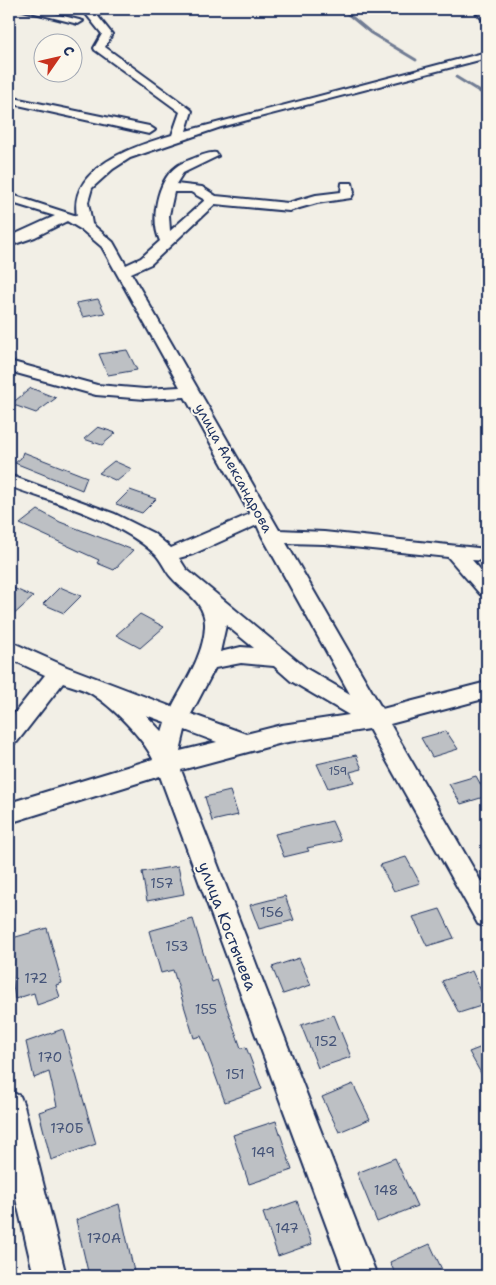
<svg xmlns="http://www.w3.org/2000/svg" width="496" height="1285" viewBox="0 0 496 1285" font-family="'Shantell Sans',sans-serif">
	<rect width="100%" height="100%" fill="#f2efe6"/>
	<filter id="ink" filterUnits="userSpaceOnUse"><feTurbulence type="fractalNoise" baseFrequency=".02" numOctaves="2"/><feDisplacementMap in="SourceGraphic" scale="10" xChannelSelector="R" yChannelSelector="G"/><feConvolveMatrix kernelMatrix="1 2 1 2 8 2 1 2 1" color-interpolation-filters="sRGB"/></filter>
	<g filter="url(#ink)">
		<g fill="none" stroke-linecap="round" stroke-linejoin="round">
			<path stroke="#707b93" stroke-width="3" d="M342,9L371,33L416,60
				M456,77L487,96"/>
		</g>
		<path fill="#bdc0c4" stroke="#1b2f5e" d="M98,299L105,313L83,317L76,303Z
			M127,350L137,370L108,375L99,354Z
			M31,388L56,398L36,413L11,404Z
			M98,427L116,433L102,445L84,439Z
			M23,452L87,477L82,490L15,463L21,458Z
			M114,461L132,469L117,481L99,473Z
			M130,490L156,499L142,513L116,504Z
			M38,510L60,522L133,550L114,570L97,563L99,560L20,524Z
			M9,586L33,597L9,619Z
			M60,587L81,596L64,613L43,604Z
			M140,614L164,627L140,648L116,635Z
			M446,731L458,749L432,757L421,738Z
			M356,755L362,769L350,772L354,782L328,788L317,764Z
			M476,776L487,796L461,804L449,784Z
			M230,791L238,815L212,821L205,797Z
			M332,821L341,841L307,848L309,851L284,857L275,834Z
			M406,857L420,883L394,891L380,865Z
			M178,866L184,894L147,901L142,872Z
			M285,896L294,920L259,929L250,905Z
			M440,909L454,938L427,946L413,917Z
			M193,919L212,982L217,980L241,1048L246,1047L262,1089L225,1102L201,1036L194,1038L173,970L161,973L149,931Z
			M47,928L62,983L56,985L60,997L37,1005L34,993L15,999L9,957V939Z
			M299,958L311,985L283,994L272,967Z
			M472,971L487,1004L459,1013L442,981Z
			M334,1015L351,1057L318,1068L301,1025Z
			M63,1029L96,1144L51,1160L39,1112L57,1106L49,1072L34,1078L26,1042Z
			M487,1045V1084L469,1052Z
			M353,1084L370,1119L339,1132L322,1097Z
			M276,1121L292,1170L249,1184L233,1135Z
			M395,1158L417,1206L377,1222L357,1173Z
			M297,1201L312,1244L278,1256L263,1213Z
			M119,1204L135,1276H89L76,1220Z
			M430,1244L445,1276H396L390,1262Z"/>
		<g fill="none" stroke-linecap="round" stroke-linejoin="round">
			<g stroke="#1b2f5e" stroke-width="4">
				<path id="minor" d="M19,9H36L83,21L78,24Z
					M82,9H92L112,34L105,47L190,109L192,111L186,131L487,52V58L221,127L130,158L113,169L92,188L88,202L92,224L113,242L126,265L141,258L160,241C150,220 157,181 176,167C182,162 190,160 197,157C204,155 209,152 216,153L218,156L183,173L176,184L202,187L216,196L288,203L316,195L341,192L342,183H352L354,192L351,198L317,203L289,211L215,204L151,264L131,273L279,530L324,532L487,549V561L472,560L487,577V596L480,594L448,557L324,544L286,543L382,709L487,682V698L390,724L487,892V927L478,924L369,729L282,743L181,770L377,1276H345L160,776L9,823V803L153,759C143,738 113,707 92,694C84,689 72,686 63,683L17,742L9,745V720L45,675L9,658V641L67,667L172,707C185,682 204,655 205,626C206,602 185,593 172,578C165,571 162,560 154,553C115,518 57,504 9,486V475L115,514L153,533L171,548L250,514L185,397L145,399L96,395L9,371V361L97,385L145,389L180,387L102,247L82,230L67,221L35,237L9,246V237L55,216L9,202V194L77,216C68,167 135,146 172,135L180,112L95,50L94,48L102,34ZM174,192H191L205,200L170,231L169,215ZM257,525L262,536L350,694L307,669L186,569L179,558L193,554ZM226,625L254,648L241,647L220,652ZM241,663L274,666L291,681L349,715L282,725L246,734L191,714L215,668ZM146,715L165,722L162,732ZM185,730L217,742L180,751Z
					M473,9H483L487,13V22L484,21Z
					M9,97L149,126L155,130L149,134L9,103Z
					M9,1091L20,1096L24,1106L66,1276H34L9,1169Z"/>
			</g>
			<use href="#minor" fill="#fbf7ec" fill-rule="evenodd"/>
		</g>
	</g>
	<g text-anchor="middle" stroke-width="4" stroke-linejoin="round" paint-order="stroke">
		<g font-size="11" fill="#445378">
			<text x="338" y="775">159</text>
		</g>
		<g font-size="14" fill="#1b2f5e" stroke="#fbf7ec">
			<text transform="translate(234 468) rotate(61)" y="5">улица Александрова</text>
		</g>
		<g font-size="14" fill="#445378">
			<text x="162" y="888">157</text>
			<text x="272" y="917">156</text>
			<text x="177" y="951">153</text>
			<text x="36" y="983">172</text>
			<text x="206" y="1014">155</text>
			<text x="326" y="1046">152</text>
			<text x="50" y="1062">170</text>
			<text x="235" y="1079">151</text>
			<text x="67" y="1133">170Б</text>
			<text x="263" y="1157">149</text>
			<text x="386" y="1195">148</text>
			<text x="287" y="1233">147</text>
			<text x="104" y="1243">170А</text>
		</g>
		<g font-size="16" fill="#1b2f5e" stroke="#fbf7ec">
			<text transform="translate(228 926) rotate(69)" y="6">улица Костычева</text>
		</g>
	</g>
	<rect width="496" height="1285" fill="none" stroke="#fbf7ec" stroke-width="30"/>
	<rect x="15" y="15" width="466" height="1255" fill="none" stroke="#1b2f5e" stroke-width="2" filter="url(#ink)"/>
	<g transform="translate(58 58) rotate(56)"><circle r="24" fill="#fbf7ec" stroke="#a1a7b3"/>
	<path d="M0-4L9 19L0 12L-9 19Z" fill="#c8321e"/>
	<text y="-8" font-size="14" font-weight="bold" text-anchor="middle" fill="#1b2f5e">С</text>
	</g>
</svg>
